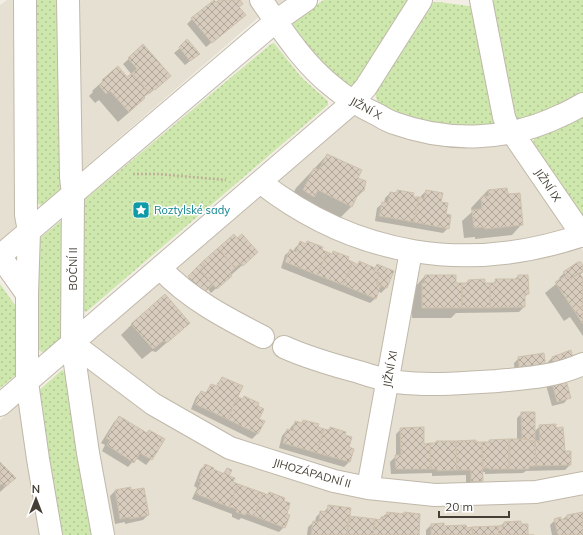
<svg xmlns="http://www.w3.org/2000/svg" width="583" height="535" viewBox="0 0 583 535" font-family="Mulish,sans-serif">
	<defs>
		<pattern id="grass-dots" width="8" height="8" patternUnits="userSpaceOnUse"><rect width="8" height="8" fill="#cde7ad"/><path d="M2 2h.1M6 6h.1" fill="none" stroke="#b1c795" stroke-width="1.8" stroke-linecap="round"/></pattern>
		<pattern id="building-cross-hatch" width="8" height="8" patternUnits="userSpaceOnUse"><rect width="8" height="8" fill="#d7ccbd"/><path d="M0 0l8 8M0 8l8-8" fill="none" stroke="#b0a79a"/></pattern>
	</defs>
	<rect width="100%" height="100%" fill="#f2eee4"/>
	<path fill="#e6e0d2" d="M7,0H13L17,226L0,242V5Z
		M77,0H285L260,16L80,172Z
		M353,114L510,142L583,251V535H112L85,380L91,341Z
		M21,402L42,535H0V420Z"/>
	<path fill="url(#grass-dots)" d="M30,0H61L67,186L43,206L35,202Z
		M324,0H414L353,89L318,61L292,27L295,19Z
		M494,0H583V92C561,107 533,120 507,125C485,129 453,127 430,124C412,121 395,113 378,105L375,93L431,5L434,2H439L476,7Z
		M274,43L302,78L328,101V105L86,312L83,310L82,202L271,44Z
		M583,113V219L533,147L534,135Z
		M62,220L67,335L45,355L36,347L34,243Z
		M0,284L15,305L17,374L0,388Z
		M62,370L68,374L95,535H59L36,393Z"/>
	<path fill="#0003" fill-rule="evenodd" d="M221,0H239V20L206,47L187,24L192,19Z
		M143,46L164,81L149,94L148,93L133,109L118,122L99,100L95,103L89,96L93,92L92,91L118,67L127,79L132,75L123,64Z
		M180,48L199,54L185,65L174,53Z
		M327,155L357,178L365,182L363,191L355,199L352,206L333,225L285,209L296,188Z
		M488,190L507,195L522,224L512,235L475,239V237L464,238L462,221L472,212L471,208Z
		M398,191L412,197L420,199L421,196L426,191L440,202L448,228L443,233L375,221L377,208L383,203H384L385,198L390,193L395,194Z
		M237,239L257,252L211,293L208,289L184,282Z
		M307,242L320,251L331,255L333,252L357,265L360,262L374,269L377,266L386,288L381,293L378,291L376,298L370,303L281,268L285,255L291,250L293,252L295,248L300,243L305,244Z
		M578,263L583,267V272L579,276L583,279V336L570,317L564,321L545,293L561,280L559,278L564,273Z
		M425,276L455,284H465L468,281L484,284H492L496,280H514L518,276H527L528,294L524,297V307L519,312L456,313L451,318H412V295L415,292V287Z
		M189,323L156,352L152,351L142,359L121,335L132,324Z
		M543,354L515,379L514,363L519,358Z
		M552,358L568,368L549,374L547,363Z
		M223,378L237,397L242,400L244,397L258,419L263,422L257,434L252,439L191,409L196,397L201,392L205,394L211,385L215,387ZM218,382H220L214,390Z
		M551,380L569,397L564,403L552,406L546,385Z
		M522,413L534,432L540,426L556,429L570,465L565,470L526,471L523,473L485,474V472H482V481L477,486H466V475L432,476V473L391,474L390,462L396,456V434L401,429L423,445L434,444L436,442L475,443H487L489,441L517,440V418Z
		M120,417L147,434L164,439L151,459L146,465L136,458L128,467L102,451L105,445L101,443L114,422Z
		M303,421L317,428L327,431L330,428L344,436L348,448L353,450L349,462L344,467L279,448L282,436L287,430L289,431L291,427L296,422L300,424Z
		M0,463L15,478L0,492Z
		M205,465L211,470L222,474L227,469L228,477L232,482L267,495L270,493L284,527L279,532L241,518L239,520L232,517V514L192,499L197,488L194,486L200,470Z
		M130,488L131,491L143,489L148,515L143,520L125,524V522L115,524L110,496L115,491Z
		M329,506L348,517L379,520L387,513L402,515L404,513L418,535H307L308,527L314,522H315L316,517L321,512L323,513Z
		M583,515V535H552L550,525L555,520L560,521L567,516Z
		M520,522L527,535H426V530L431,525L466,529L500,526L504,523Z"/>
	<path fill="url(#building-cross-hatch)" stroke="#cec1ad" d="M214,0L216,2L219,0H240L243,4L239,7L246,15L212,43L191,18Z
		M187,39L200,54L190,61L179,47Z
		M143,44L171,76L155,90L153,89L149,93L132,73L137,69L128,58Z
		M118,66L127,77L132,73L149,93L143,97L145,98L129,112L110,91L106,94L99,85L103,82L102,80Z
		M327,154L362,170L358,178L366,181L364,191L360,190L352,207L318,190L314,197L303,190L314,168L319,170Z
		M507,188L508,194L520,193L523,225L485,229V227L474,228L472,210L482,209L481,197L489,196L488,190Z
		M397,190L414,193L413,197H419L414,222L379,216L382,202L388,203L390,192L397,193Z
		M426,190L443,193L441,202L448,203L446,214L451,215L449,229L414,222L419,197L424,199Z
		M234,234L237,238L242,234L258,252L243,266L241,263L235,268L218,248Z
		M300,241L306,244L307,241L323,247L322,250L327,252L317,275L285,262L290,249L296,252Z
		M218,248L235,268L230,273L232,276L217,289L200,270L205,266L202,262Z
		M333,251L349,257L348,260L353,262L343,285L317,275L327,252L332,254Z
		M359,261L375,268L374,271L380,273L376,284L381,285L376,299L343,285L353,262L358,265Z
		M202,262L205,266L200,270L213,285L203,293L188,276Z
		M578,262H581L583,266V271L570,279L563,272Z
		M377,264L394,271L387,288L376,284L380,273L374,271Z
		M579,273L583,278V306L575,312L555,282L567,275L570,279Z
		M425,275H456V283H462V308H422V283H425Z
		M518,275H528L529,294H525V307L490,308V283H496L495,279H518Z
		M485,279V283H490V308H462V283H468V280Z
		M165,294L190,323L168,342L163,341L153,349L131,324Z
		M583,306V324L575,312Z
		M571,350L574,363L554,370L552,357Z
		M544,353L546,370L520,374L518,357Z
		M222,377L243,386L227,419L195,404L201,391L206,393L211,384L217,386Z
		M565,377L571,398L557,402L551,379Z
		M244,396L259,403L258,406L264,409L259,419L265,421L258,434L227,419L238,397L243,399Z
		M521,412H535V441H528V439H522Z
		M119,416L147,433L149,430L165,439L152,460L140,453L134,463L107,445L110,440L106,438Z
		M303,420L319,424L318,427L324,429L317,453L283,443L287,429L293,431L295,421L302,423Z
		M556,424V428L563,427L565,451H571V465L536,466L535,441H540L539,425Z
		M330,427L346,432L345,435L352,437L349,447L354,449L350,462L317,453L324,429L329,430Z
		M424,427V444L430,443L431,469H396L395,455H401L400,428Z
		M509,439H528V441H535L536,466H529V469H509Z
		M509,439V469H489V468H483L482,442H489V440Z
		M476,440V442H482L483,481L471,482V470H457L456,441Z
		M436,441H456L457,470L437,471V469H431L430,443H436Z
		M0,462L16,478L5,487L2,484L0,485Z
		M205,464L214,468L213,469L224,474L227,468L232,470L229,476L235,478L233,482L238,484L229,507L196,494L201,482L198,481Z
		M238,484L263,493L254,516L246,513L245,515L236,512L237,509L229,507Z
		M131,487V490L144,488L149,515L130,519V517L120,519L115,490Z
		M269,492L285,498L284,501L290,503L287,514L290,515L285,528L254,516L263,493L268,495Z
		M328,505L351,508L347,535H311L313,521L319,522L320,511L327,512Z
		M387,512L404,514V512L420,514L419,535H373L375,519L380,520L381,517H386Z
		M583,512V535H558L554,519L561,517V520L567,519V515Z
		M349,516L375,519L373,535H347Z
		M521,521V524H528V535H534H499L498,526L504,525V522Z
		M444,523V526L466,525L467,528L472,527L473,535H431V524Z
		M498,526L499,535H473L472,527Z"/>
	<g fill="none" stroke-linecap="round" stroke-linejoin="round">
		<g stroke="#c0b8aa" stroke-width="24">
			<path id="minor" d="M25,0L26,215L29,231L27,294V382L38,459L51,535
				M68,0L71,177L73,194L72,343L88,453L103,535
				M261,0C282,30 303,63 332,86C346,98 361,107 378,115C383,118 388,121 394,123C449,143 509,141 562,115C569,112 576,108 583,104
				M481,0L504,117L507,125L583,236
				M260,182C356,257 468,274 583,235
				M0,256L276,21L306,0
				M0,256L27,294
				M160,268C189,299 226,318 263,337
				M72,343L153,404L230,448L334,481L368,488L435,495L536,492L583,483
				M284,347C308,358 333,365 359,372C371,376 384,380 397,382C430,386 464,383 497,381C528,378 554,377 583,364
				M0,405L353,102L366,87L421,0
				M368,488L411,251"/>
		</g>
		<path stroke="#bfb198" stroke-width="2.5" stroke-dasharray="2 2" stroke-linecap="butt" d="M133,174H158L226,180"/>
		<use href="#minor" stroke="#fff" stroke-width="22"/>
	</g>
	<defs>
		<g id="sight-square" transform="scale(0.9)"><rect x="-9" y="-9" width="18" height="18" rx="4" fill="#0f9aa8" stroke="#fff"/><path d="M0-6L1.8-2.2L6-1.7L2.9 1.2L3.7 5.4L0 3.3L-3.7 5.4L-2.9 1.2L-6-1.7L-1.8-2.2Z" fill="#fff"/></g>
	</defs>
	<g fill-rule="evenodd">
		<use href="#sight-square" x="141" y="210"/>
	</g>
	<g text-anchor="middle" stroke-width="3" stroke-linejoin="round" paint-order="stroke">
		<g font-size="11" fill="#443e34" stroke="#fff">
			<text transform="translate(366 108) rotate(29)" y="4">JIŽNÍ X</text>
			<text transform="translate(548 185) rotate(56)" y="4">JIŽNÍ IX</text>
			<text transform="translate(73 269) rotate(-90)" y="4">BOČNÍ II</text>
			<text transform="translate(390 369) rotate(-80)" y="4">JIŽNÍ XI</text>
			<text transform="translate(312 473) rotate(16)" y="4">JIHOZÁPADNÍ II</text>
		</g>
		<g font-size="11" fill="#0d838f" stroke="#fff" text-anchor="start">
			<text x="154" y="214">Roztylské sady</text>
		</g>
	</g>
	<g transform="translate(36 499)" stroke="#ffffff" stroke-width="3" paint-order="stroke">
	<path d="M0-3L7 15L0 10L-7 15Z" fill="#443e34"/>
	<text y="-6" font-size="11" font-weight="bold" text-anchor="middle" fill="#443e34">N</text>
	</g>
	<path d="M439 511v6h70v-6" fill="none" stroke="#443e34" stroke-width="2"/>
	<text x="445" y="511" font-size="12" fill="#443e34" stroke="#ffffff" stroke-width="3" paint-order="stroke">20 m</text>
</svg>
